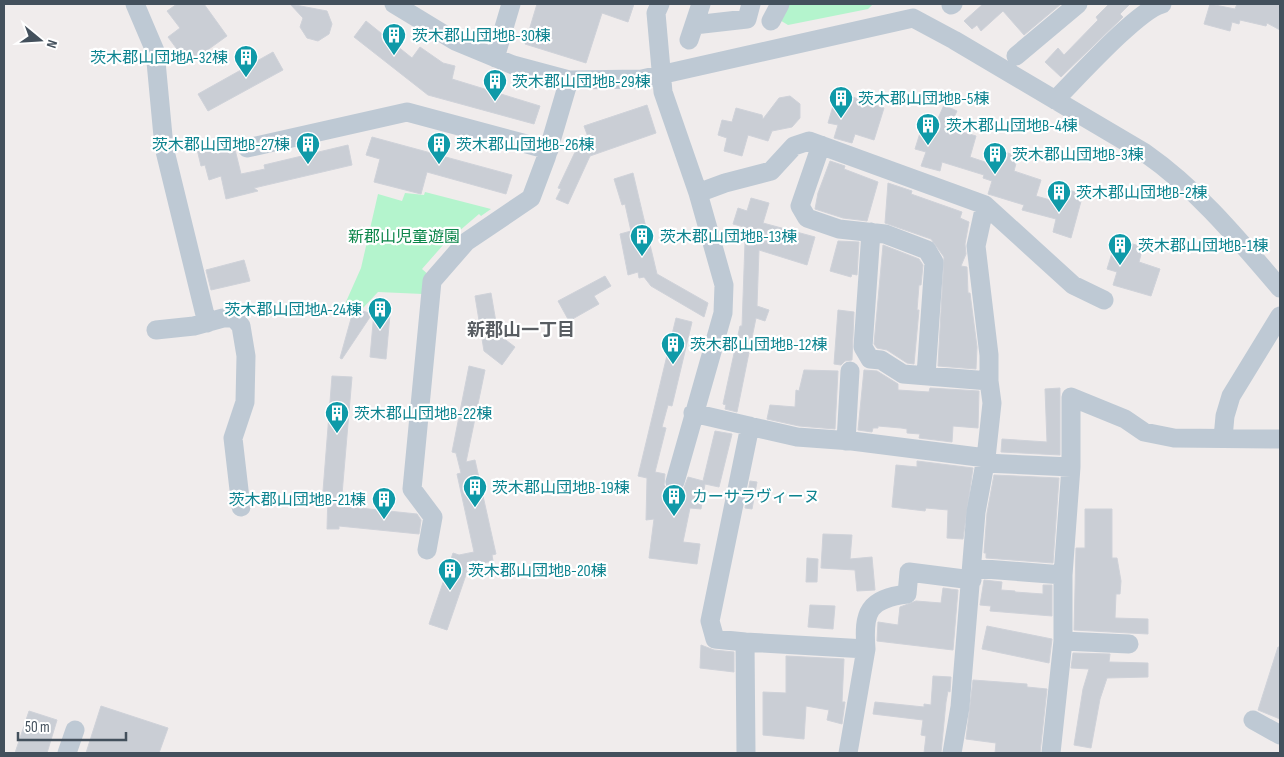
<svg xmlns="http://www.w3.org/2000/svg" width="1284" height="757" viewBox="0 0 1284 757" font-family="'Sofia Sans Condensed','Noto Sans JP',sans-serif">
	<rect width="100%" height="100%" fill="#f0ecec"/>
	<path fill="#b4f4cd" d="M786,4H873L868,9L788,25L778,19Z
		M425,192L491,209L481,216L479,214L444,244L422,269L430,276L423,294L378,292L362,309L345,304L361,268L378,194L402,201L405,193L424,195Z"/>
	<path fill="#caced5" stroke="#cfd2d9" d="M177,4H204L227,36L188,64L168,37L180,28L167,11Z
		M290,4L327,11L332,24L329,34L318,41L307,38L300,27L303,18Z
		M537,4H634L628,22L602,13L586,63L525,44Z
		M983,4H1061L1024,35L1003,11L981,31L977,25L972,29L964,21Z
		M1109,4H1130L1120,14L1123,17L1061,77L1045,62L1058,48L1064,55L1098,20L1096,17Z
		M1210,4L1235,9L1237,4H1280V30L1267,23L1266,26L1240,20L1239,24L1232,22L1230,31L1204,24Z
		M366,21L412,58L420,47L443,63L455,66L452,79L540,106L534,124L428,95L354,37Z
		M273,52L283,70L208,111L198,94Z
		M847,95L884,108L874,140L855,134L852,143L834,138L838,125L828,123L833,106L843,109Z
		M790,96L800,104V118L792,127L772,131L768,141L748,135L742,156L724,151L727,138L718,135L722,120L732,122L736,108L762,115L763,119L779,98Z
		M647,105L656,133L590,156L568,204L556,199L561,189L558,188L576,150L585,143L584,139L588,137L584,126Z
		M944,105L957,111L949,128L976,136L970,157L997,166L1001,151L1018,156L1014,171L1041,180L1036,196L1061,203L1065,189L1083,194L1071,238L1053,232L1056,219L1022,210L1024,205L988,194L992,181L983,178L984,175L942,162L940,171L921,166L926,152L915,149L920,133L930,136L934,123H936Z
		M232,137L241,174L265,169L264,165L348,145L352,165L254,188L258,191L226,199L221,176L209,180L205,165L201,166L197,149L214,146L213,142Z
		M372,137L512,175L506,194L427,172L421,194L374,182L380,159L366,155Z
		M830,161L845,166L844,169L878,182L867,221L843,218L815,209L818,193Z
		M633,173L657,274L708,303L704,317L651,286L644,277L639,278L638,272L628,275L620,234L631,231L625,204L622,205L614,179Z
		M888,183L912,191L911,194L962,212L960,218L969,222L965,244L966,254L961,266L967,267L968,293H970L977,347L976,369L938,366L944,257L931,239L885,223Z
		M751,198L769,203L763,223L815,237L807,265L759,250L757,306L769,310L765,321L756,318L737,412L725,409L726,405L723,404L740,326H742L745,242L740,240L744,227L733,224L738,208L747,211Z
		M838,241L859,242L857,275L852,274L851,277L830,271Z
		M1126,242L1143,247L1139,262L1160,269L1151,296L1113,285L1117,272L1107,269L1112,253L1122,255Z
		M883,245L919,259L923,265L921,285H919L917,310H919L914,364L907,363L887,350L877,348L874,344Z
		M244,260L250,281L211,290L206,270Z
		M605,276L611,286L594,296L599,304L569,321L558,301Z
		M491,293L498,334L515,347L502,365L484,351L475,296Z
		M375,301L391,303L386,359L370,357Z
		M354,308L372,314L342,359L340,358Z
		M838,310L854,312L852,360L845,361L841,365L834,364Z
		M676,318L692,322L672,406L668,405L662,427L666,428L655,472L665,474L664,485L672,493L683,490L688,477L703,481L715,431L732,434L719,487L705,484L701,509L690,508L683,542L700,544L697,564L649,558L654,519L646,520L647,478L638,476Z
		M469,366L485,370L466,462L475,460L496,554L492,555L493,561L469,566L447,630L429,624L453,553L459,555L474,552L457,474L461,473L456,453L452,452Z
		M804,370L838,371L835,429L799,426L767,419L770,405L795,407L796,390L799,391Z
		M864,370L877,371L898,384V390L929,392L930,388L979,391L978,428L953,426L952,442L919,438L920,434L907,433V429L901,428L878,426V428H873L872,432L858,430Z
		M332,376L352,377L341,506L417,514L421,520L419,534L339,526V529H327L328,492L323,491Z
		M1060,388V455L1001,452L1002,439L1047,442L1045,389Z
		M917,461L973,468L963,539L947,538L948,510L926,508L925,511L892,507L896,465L917,467Z
		M994,475L1059,478L1053,563L986,558V553H984L987,513Z
		M750,481L757,482L752,509L745,508Z
		M1085,509H1112V558H1117L1121,581L1120,594H1116L1115,618L1148,619V634L1074,630L1076,548H1085Z
		M823,534L852,535L850,559L872,557L875,590L857,591L855,570L821,568Z
		M807,558L818,559L817,582H806Z
		M984,580L1002,582L1001,590L1015,591V592L1043,594V585H1052V616L990,611L991,606L980,605Z
		M943,588L958,590L953,650L877,641L878,622L898,625L900,607L916,601L941,603Z
		M810,605L835,606L833,629L808,627Z
		M987,626L1052,639L1049,663L982,649Z
		M701,645L714,650L734,652V672L700,668Z
		M1278,647H1280V719L1258,710Z
		M1073,653L1110,654L1109,662L1148,663V677L1107,678L1100,699L1091,748L1074,745L1083,689L1089,669L1071,668Z
		M786,656L844,659L842,702H845L842,724L827,720L829,710L806,706L804,739L763,735V692L786,693Z
		M933,676L951,677L950,692L948,691L946,702L941,753H924L926,736L921,735L923,720L873,714L875,702L924,707V704L931,705Z
		M973,680L1027,684V687L1047,689L1040,753H995L996,743L966,739Z
		M101,706L168,728L159,753H86Z
		M29,711L57,720L47,753H15Z"/>
	<g fill="none" stroke-linecap="round" stroke-linejoin="round">
		<path stroke="#bec9d4" stroke-width="19" d="M135,4L155,51L164,147L207,323
			M394,4L455,41L513,65L569,80L642,79L913,18L954,40L1145,153C1198,190 1238,239 1280,288
			M660,4L656,13L663,92L698,193L724,285L723,313L675,482
			M951,5L953,4
			M771,21L780,4
			M694,25L747,19L751,4
			M689,40L701,4
			M1016,56L1078,4
			M495,58L511,4
			M1055,100C1076,79 1138,10 1162,4
			M821,145L800,206L807,218L839,229L885,234L927,250L934,262L926,375
			M247,148L407,112L549,150
			M698,193L725,183L771,171L794,146L809,141L985,205L976,246L989,355V381L992,403L986,458L976,512L960,707L952,753
			M985,205L1073,285L1104,300
			M871,232L863,347L870,359L881,360L903,374L989,381
			M156,330L194,326L223,318H234L241,326L246,356L245,402L233,438L241,507
			M693,413L797,437L852,441L986,458
			M1223,438L1225,416L1231,396L1280,316
			M846,441L850,371
			M985,463L1071,467
			M427,550L433,517L412,489L432,281L466,242L531,198L546,158L569,80
			M972,568L1063,575
			M1063,641L1129,644
			M745,642L715,639L710,621L750,426
			M866,649C863,612 868,599 907,594L909,572L972,580
			M1253,720L1280,735
			M67,753L75,730
			M746,753L745,642L866,649L848,753
			M1051,753L1063,641V575L1071,467V397L1125,419L1144,432L1174,438L1280,439"/>
	</g>
	<defs>
		<g id="building-pin" transform="scale(1.25)"><path d="M0 17L-7.5 6A9.5 9.5 0 1 1 7.5 6Z" fill="#0f9aa8" stroke="#fff"/><path d="M-4-6H4V6H1V3H-1V6H-4ZM-2.5-4.3h1.7v1.8h-1.7ZM.8-4.3h1.7v1.8H.8ZM-2.5-1h1.7V.8h-1.7ZM.8-1h1.7V.8H.8Z" fill="#fff"/></g>
	</defs>
	<g fill-rule="evenodd">
		<use href="#building-pin" x="394" y="35"/>
		<use href="#building-pin" x="246" y="57"/>
		<use href="#building-pin" x="495" y="81"/>
		<use href="#building-pin" x="841" y="98"/>
		<use href="#building-pin" x="928" y="125"/>
		<use href="#building-pin" x="308" y="144"/>
		<use href="#building-pin" x="439" y="144"/>
		<use href="#building-pin" x="995" y="154"/>
		<use href="#building-pin" x="1059" y="192"/>
		<use href="#building-pin" x="642" y="236"/>
		<use href="#building-pin" x="1120" y="245"/>
		<use href="#building-pin" x="380" y="309"/>
		<use href="#building-pin" x="673" y="344"/>
		<use href="#building-pin" x="337" y="413"/>
		<use href="#building-pin" x="475" y="487"/>
		<use href="#building-pin" x="674" y="496"/>
		<use href="#building-pin" x="384" y="499"/>
		<use href="#building-pin" x="450" y="570"/>
	</g>
	<g text-anchor="middle" stroke-width="4.5" stroke-linejoin="round" paint-order="stroke">
		<g font-size="16" fill="#0d838f" stroke="#fff" text-anchor="start">
			<text x="412" y="41">茨木郡山団地B-30棟</text>
			<text x="228" y="63" text-anchor="end">茨木郡山団地A-32棟</text>
			<text x="512" y="87">茨木郡山団地B-29棟</text>
			<text x="858" y="104">茨木郡山団地B-5棟</text>
			<text x="946" y="131">茨木郡山団地B-4棟</text>
			<text x="290" y="150" text-anchor="end">茨木郡山団地B-27棟</text>
			<text x="456" y="150">茨木郡山団地B-26棟</text>
			<text x="1012" y="160">茨木郡山団地B-3棟</text>
			<text x="1076" y="198">茨木郡山団地B-2棟</text>
			<text x="660" y="242">茨木郡山団地B-13棟</text>
			<text x="1138" y="251">茨木郡山団地B-1棟</text>
			<text x="362" y="315" text-anchor="end">茨木郡山団地A-24棟</text>
			<text x="690" y="350">茨木郡山団地B-12棟</text>
			<text x="354" y="419">茨木郡山団地B-22棟</text>
			<text x="492" y="493">茨木郡山団地B-19棟</text>
			<text x="692" y="502">カーサラヴィーヌ</text>
			<text x="366" y="505" text-anchor="end">茨木郡山団地B-21棟</text>
			<text x="468" y="576">茨木郡山団地B-20棟</text>
		</g>
		<g font-size="16" fill="#0b8549" stroke="#fff">
			<text x="404" y="242">新郡山児童遊園</text>
		</g>
		<g font-size="18" font-weight="bold" fill="#585d62" stroke="#fff">
			<text x="521" y="336">新郡山一丁目</text>
		</g>
	</g>
	<rect width="1284" height="757" fill="none" stroke="#43505c" stroke-width="10"/>
	<g transform="translate(40 40) rotate(108)" stroke="#ffffff" stroke-width="4" paint-order="stroke">
	<path d="M0-4L9 19L0 12L-9 19Z" fill="#43505c"/>
	<text y="-8" font-size="14" font-weight="bold" text-anchor="middle" fill="#43505c">N</text>
	</g>
	<path d="M18 732v8h108v-8" fill="none" stroke="#43505c" stroke-width="2.5"/>
	<text x="25" y="732" font-size="15" fill="#43505c" stroke="#ffffff" stroke-width="4" paint-order="stroke">50 m</text>
</svg>
